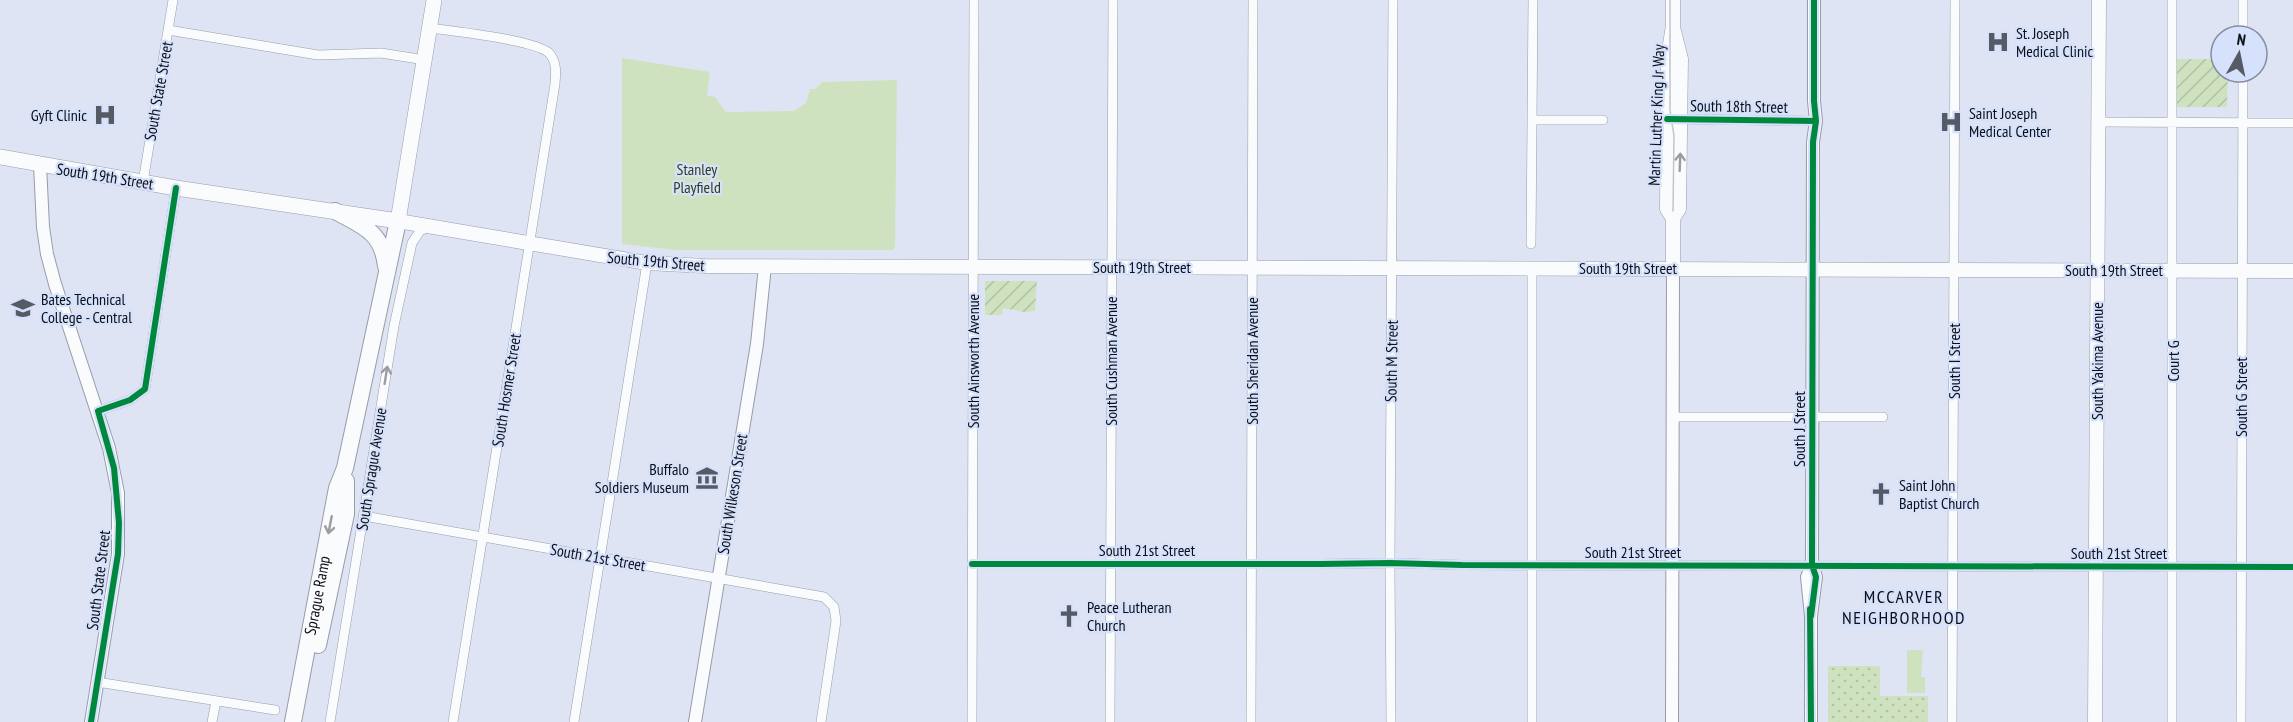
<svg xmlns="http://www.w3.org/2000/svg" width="2293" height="722" viewBox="0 0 2293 722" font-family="'PT Sans Narrow',sans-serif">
	<defs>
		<pattern id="grass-dots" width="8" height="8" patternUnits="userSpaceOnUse" patternTransform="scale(1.5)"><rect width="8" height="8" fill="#cfe2c0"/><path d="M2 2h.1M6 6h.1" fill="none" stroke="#b0c1a4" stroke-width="1.8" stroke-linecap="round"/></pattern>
		<pattern id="garden-furrows" width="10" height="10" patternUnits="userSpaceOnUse" patternTransform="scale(1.5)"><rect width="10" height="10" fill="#cfe2c0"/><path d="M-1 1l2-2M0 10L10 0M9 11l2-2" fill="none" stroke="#b0c1a4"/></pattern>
	</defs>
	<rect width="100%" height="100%" fill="#dee4f3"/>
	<path fill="url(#grass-dots)" d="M1828,666H1880V696H1928V722H1828Z"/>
	<path fill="#cfe2c0" d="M622,58L710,72L707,96L715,97L726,112L794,111L806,103L810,89H816L822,82L897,80L895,247L893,250H676L622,244Z
		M1907,650H1923L1921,677H1925V693H1907Z"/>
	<path fill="url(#garden-furrows)" d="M2176,59H2221V72H2228L2227,107H2176Z
		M985,281H1037L1035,311L1024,312L1003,308L1002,315H985Z"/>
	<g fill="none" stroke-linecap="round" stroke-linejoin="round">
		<g stroke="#989ca8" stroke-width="10">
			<path id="minor" d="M2172,0V722
				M430,28C452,31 536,40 549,53C557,62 556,73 555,84L453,722
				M168,30L318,55L381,53L425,60
				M2243,36V0
				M1676,119L1811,121
				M1534,120H1603
				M2098,122L2293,123
				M143,182L173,0
				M1531,244L1533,0
				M98,411L130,400L145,389L176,188
				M1672,417H1883
				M364,516L824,597L834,607L836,621L821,722
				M972,564H1321L1390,563L1462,565L2293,567
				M97,682L275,710
				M212,722L216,701
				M330,722L394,326L412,243L420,231L429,227
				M574,722L647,263
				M972,722L974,0
				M1110,722L1113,0
				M1251,722L1253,0
				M1391,722L1390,563L1393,0
				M1532,722V268
				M1952,722L1955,0
				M2241,722L2243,72"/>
		</g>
		<g stroke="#989ca8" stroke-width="14">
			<path id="tertiary" d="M40,165L43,227L47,254L55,284L109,448L118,493V554L91,722
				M1811,616L1816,577L1812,565L1813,142L1816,121L1814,101V0
				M695,722L757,344L765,266
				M1672,722L1673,268
				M1811,722V616L1807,577L1812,565"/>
		</g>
		<g stroke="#989ca8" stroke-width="15">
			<path id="secondary" d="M1673,218L1679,209L1681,59L1674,31
				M398,221L647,263L705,266L2293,271
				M1673,268V218L1667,209L1668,56L1673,26V0
				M2095,722L2099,0"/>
		</g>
		<g stroke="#989ca8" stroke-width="16">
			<path id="primary" d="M0,157L176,188L398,221L434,0"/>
		</g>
		<g stroke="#989ca8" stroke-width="18">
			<g id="trunk">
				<path d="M335,211C362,226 382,231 386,266"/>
				<path d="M318,645L346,514V481"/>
				<path id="s1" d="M293,722L337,488L345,468L398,221"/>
			</g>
		</g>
		<use href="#minor" stroke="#fafbfd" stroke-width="9"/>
		<use href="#tertiary" stroke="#fafbfd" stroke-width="12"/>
		<use href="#secondary" stroke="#fafbfd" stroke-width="14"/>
		<use href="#primary" stroke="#fafbfd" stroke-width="15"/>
		<use href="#trunk" stroke="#fafbfd" stroke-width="16"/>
		<path stroke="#c4c5c9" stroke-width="1.5" d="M1670,0V110L1674,136L1673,211"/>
		<g stroke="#d6e1fb" stroke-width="10">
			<path id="cycleway" d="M1667,119L1816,121
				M972,564H1321L1390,563L1462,565L2293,567
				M1810,609L1811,722
				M1811,616L1816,577L1812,565L1813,142L1816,121L1814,101V0
				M91,722L118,554L119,523L114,468L98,411L130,400L145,389L176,188"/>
		</g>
		<use href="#cycleway" stroke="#00873e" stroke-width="6"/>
	</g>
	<defs><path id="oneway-shaft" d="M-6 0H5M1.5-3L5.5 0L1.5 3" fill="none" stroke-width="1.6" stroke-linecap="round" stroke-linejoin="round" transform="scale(1.5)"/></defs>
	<g stroke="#9a9da1">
		<use href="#oneway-shaft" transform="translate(1680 162) rotate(-88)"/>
		<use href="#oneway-shaft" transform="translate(386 375) rotate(-81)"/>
		<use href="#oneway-shaft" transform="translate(330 525) rotate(101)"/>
	</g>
	<defs>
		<g id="hospital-bare" transform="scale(1.8)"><path d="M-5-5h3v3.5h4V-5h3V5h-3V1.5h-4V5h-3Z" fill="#555a64" stroke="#d6e1fb" stroke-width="2.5" paint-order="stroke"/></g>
		<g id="university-bare" transform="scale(1.8)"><path d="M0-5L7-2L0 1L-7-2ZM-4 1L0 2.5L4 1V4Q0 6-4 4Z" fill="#555a64" stroke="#d6e1fb" stroke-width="2.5" paint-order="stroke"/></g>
		<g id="museum-bare" transform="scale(1.8)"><path d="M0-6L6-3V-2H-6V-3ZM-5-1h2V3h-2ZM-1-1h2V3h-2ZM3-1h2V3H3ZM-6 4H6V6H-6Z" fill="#555a64" stroke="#d6e1fb" stroke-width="2.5" paint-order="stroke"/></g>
		<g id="church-bare" transform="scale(1.8)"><path d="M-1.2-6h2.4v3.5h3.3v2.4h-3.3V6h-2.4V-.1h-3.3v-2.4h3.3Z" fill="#555a64" stroke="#d6e1fb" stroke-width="2.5" paint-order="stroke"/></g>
	</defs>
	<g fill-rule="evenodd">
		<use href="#hospital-bare" x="1998" y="42"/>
		<use href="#hospital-bare" x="105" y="115"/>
		<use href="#hospital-bare" x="1951" y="122"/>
		<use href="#university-bare" x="23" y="308"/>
		<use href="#museum-bare" x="707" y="478"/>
		<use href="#church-bare" x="1881" y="494"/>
		<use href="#church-bare" x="1069" y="616"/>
	</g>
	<g text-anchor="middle" stroke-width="4.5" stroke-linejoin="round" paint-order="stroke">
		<g font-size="16" fill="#0b0f17" stroke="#d6e1fb" text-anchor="start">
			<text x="2016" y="39">St. Joseph<tspan x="2016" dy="18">Medical Clinic</tspan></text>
			<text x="1969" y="119">Saint Joseph<tspan x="1969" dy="18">Medical Center</tspan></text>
			<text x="87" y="121" text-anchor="end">Gyft Clinic</text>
			<text x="41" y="305">Bates Technical<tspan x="41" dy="18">College - Central</tspan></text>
			<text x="689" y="475" text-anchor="end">Buffalo<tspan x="689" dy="18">Soldiers Museum</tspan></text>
			<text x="1899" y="491">Saint John<tspan x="1899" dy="18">Baptist Church</tspan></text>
			<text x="1087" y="613">Peace Lutheran<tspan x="1087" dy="18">Church</tspan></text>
		</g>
		<g font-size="16" fill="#0b0f17" stroke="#d6e1fb">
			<text transform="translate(158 91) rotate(-80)" y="6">South State Street</text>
			<text transform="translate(1739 106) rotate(1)" y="6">South 18th Street</text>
			<text transform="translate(1656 115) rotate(-88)" y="6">Martin Luther King Jr Way</text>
			<text transform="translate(105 176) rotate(9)" y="6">South 19th Street</text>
			<text transform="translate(656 261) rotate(5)" y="6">South 19th Street</text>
			<text x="1142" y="273">South 19th Street</text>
			<text x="1628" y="274">South 19th Street</text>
			<text x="2114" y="276">South 19th Street</text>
			<text transform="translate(973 361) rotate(-90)" y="6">South Ainsworth Avenue</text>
			<text transform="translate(1111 361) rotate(-90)" y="6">South Cushman Avenue</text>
			<text transform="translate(1252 361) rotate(-90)" y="6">South Sheridan Avenue</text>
			<text transform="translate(1391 361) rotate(-89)" y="6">South M Street</text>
			<text transform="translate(1954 361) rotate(-90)" y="6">South I Street</text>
			<text transform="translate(2097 361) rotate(-90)" y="6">South Yakima Avenue</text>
			<text transform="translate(2173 361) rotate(-90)" y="6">Court G</text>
			<text transform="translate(506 390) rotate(-81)" y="6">South Hosmer Street</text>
			<text transform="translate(2241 397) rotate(-90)" y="6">South G Street</text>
			<text transform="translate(1799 429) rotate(-90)" y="6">South J Street</text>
			<text transform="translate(371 469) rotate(-81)" y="6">South Sprague Avenue</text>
			<text transform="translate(732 494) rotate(-81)" y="6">South Wilkeson Street</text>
			<text x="1147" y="556">South 21st Street</text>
			<text x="1633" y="558">South 21st Street</text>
			<text x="2119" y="559">South 21st Street</text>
			<text transform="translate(598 557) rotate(10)" y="6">South 21st Street</text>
			<text transform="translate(98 580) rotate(-83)" y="6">South State Street</text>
			<text dy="6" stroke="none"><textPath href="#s1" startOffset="129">Sprague Ramp</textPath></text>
		</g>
		<g font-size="16" fill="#2f3d18" stroke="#d6e1fb">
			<text x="697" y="175">Stanley<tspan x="697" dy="18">Playfield</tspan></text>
		</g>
		<g font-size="18" letter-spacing="1.5" fill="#0b0f17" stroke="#d6e1fb">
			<text x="1904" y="603">MCCARVER<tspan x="1904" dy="21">NEIGHBORHOOD</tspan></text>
		</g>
	</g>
	<g transform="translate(2239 54) rotate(9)"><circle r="28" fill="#d6e1fb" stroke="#858da0" stroke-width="1.5"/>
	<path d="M0-4.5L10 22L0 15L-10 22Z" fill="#555a64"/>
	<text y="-9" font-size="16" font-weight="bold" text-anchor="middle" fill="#0b0f17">N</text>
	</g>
</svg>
